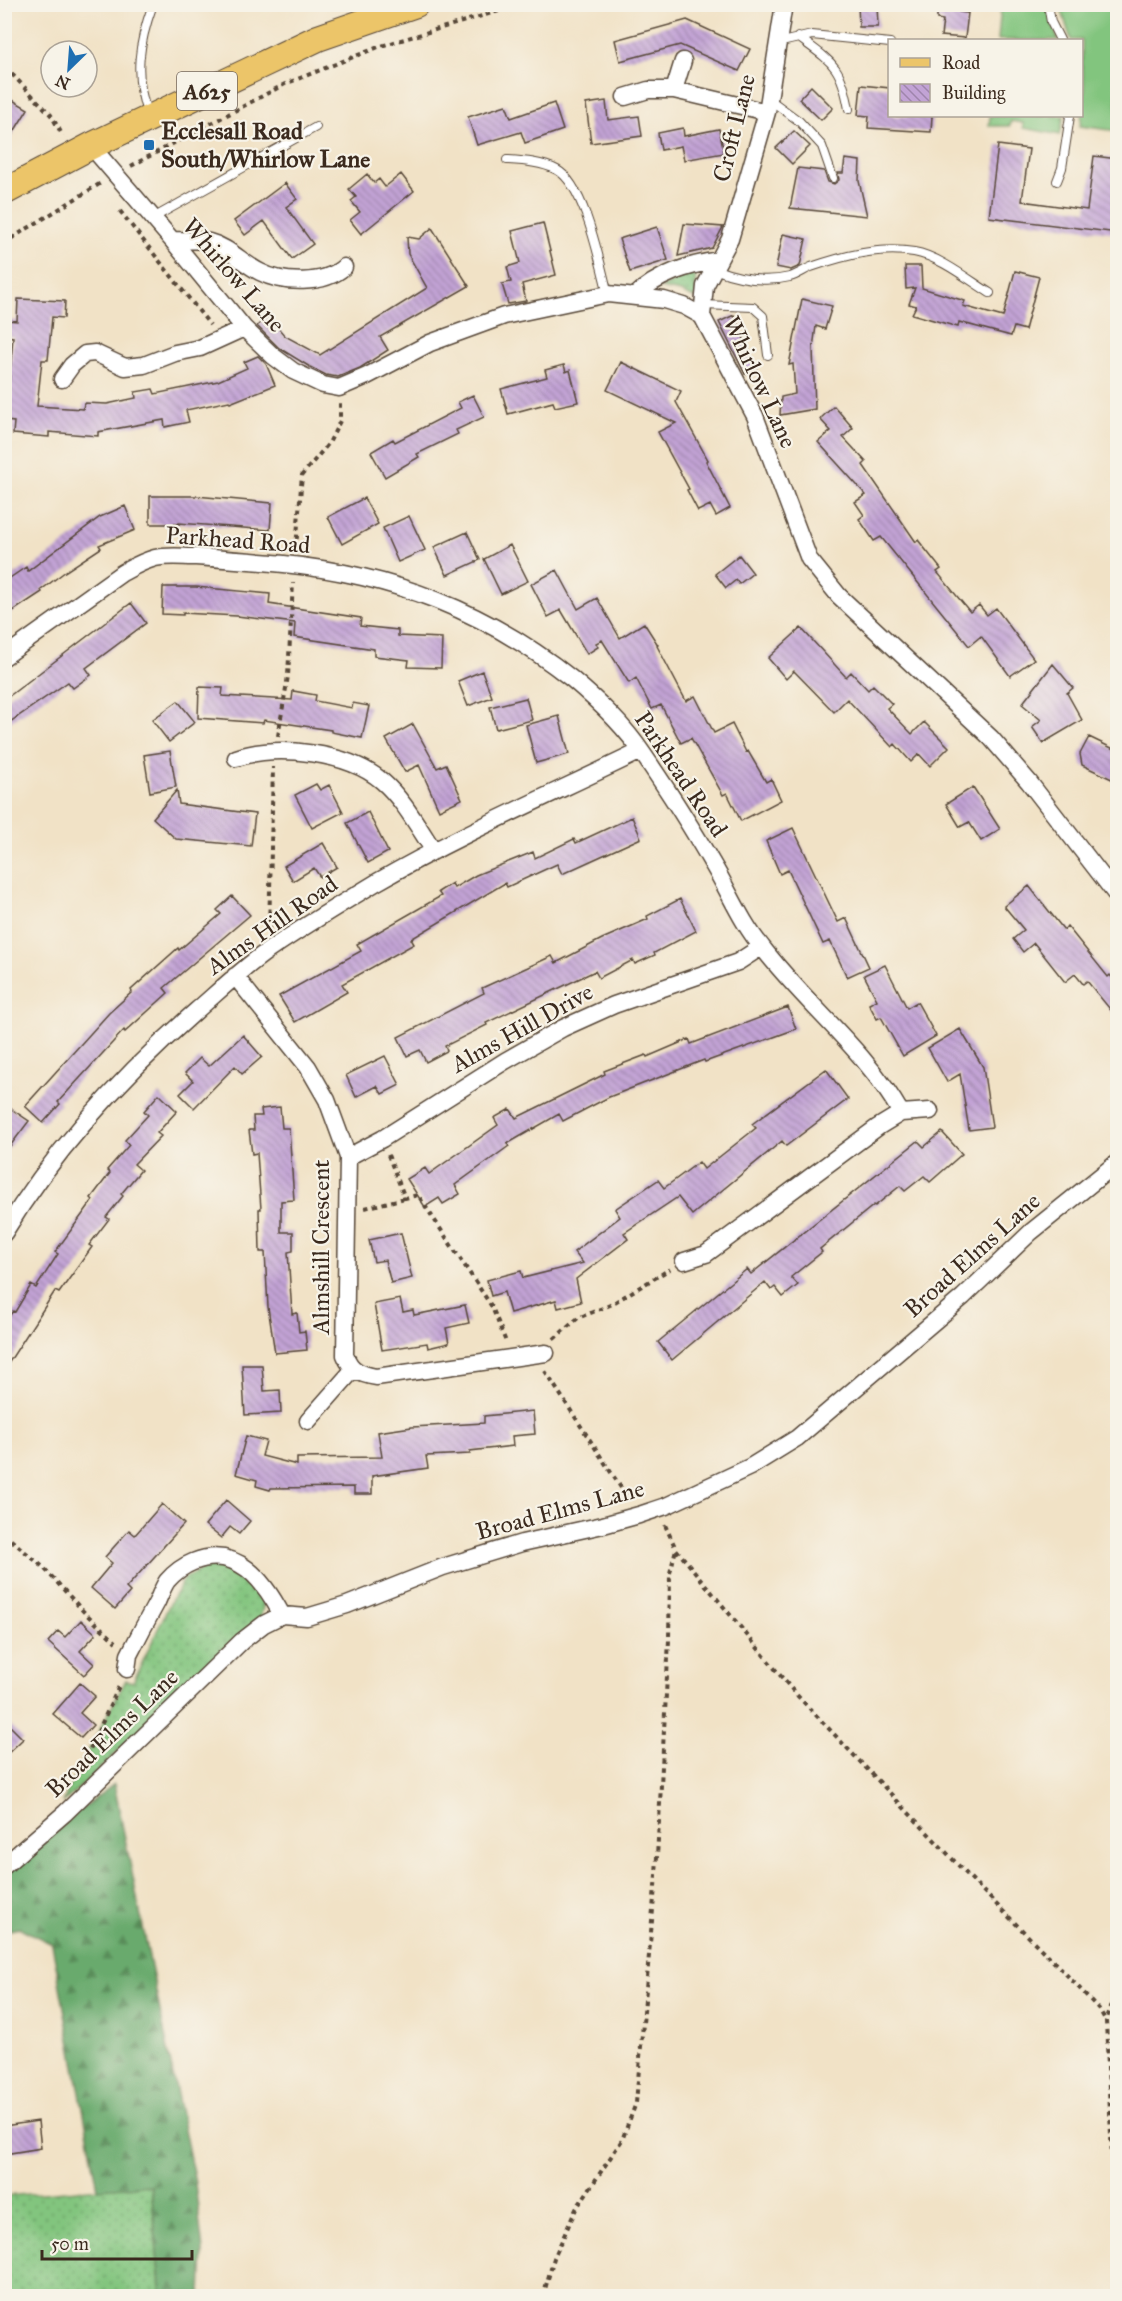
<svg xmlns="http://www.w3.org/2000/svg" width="1122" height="2301" viewBox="0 0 1122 2301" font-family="'IM FELL Great Primer',serif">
	<defs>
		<pattern id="grass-dots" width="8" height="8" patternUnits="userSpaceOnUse" patternTransform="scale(1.5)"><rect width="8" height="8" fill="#82c57e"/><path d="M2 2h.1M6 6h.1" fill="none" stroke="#6ca067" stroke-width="1.8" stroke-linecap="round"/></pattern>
		<pattern id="forest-firs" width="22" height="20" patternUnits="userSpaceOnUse" patternTransform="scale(1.5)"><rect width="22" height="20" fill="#69aa6d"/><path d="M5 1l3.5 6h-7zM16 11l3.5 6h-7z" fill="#588b59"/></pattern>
		<pattern id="building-back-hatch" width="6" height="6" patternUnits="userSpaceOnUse" patternTransform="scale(1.5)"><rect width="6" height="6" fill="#c2a3d5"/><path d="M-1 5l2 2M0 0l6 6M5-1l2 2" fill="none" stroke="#9f85ac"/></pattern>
	</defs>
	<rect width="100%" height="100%" fill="#f7f3e8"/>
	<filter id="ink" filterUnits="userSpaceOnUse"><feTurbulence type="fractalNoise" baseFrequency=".0167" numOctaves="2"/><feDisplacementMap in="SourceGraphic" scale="12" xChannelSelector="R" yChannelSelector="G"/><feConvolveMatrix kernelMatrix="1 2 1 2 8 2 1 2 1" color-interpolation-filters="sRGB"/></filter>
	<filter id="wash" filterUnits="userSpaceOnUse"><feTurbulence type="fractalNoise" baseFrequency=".008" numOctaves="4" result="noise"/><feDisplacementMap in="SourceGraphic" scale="24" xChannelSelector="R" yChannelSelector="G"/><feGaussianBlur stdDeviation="1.35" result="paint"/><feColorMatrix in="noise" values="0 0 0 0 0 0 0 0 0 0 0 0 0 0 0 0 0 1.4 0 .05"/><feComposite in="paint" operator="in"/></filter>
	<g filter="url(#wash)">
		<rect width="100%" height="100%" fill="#f1e2c6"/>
		<path fill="url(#grass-dots)" stroke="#5e784e" stroke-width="1.5" d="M695,271L696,299L681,292L660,288Z
			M209,1566L237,1571L264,1603L260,1619L63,1803L69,1787L126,1680L133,1682L172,1599L185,1578Z
			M151,2184L161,2296H5V2196Z"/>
		<path fill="url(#forest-firs)" stroke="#526a46" stroke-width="1.5" d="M114,1784L195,2183L203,2250L201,2296H161L151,2185L98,2189L52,1944L20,1928L5,1931V1876L80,1810Z"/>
		<path fill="#82c57e" stroke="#5e784e" stroke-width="1.5" d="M1001,5H1047L1058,40H998Z
			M1060,5H1117V131L1080,126L1085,90L1082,66V40H1071Z
			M990,116H1064L1060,135L1023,128V123L1011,121L1010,126H989Z"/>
		<g id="blocks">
			<path fill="url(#building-back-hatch)" d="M858,4H877L878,27H859Z
				M937,4H959V12L968,13L965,38L941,36L943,20L937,19Z
				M687,20L750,49L739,71L680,45L620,61L615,40Z
				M861,85L890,88V116H932L931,132L868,128L869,116L858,115Z
				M811,86L833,108L821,120L799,99Z
				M4,95L28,109L4,148Z
				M606,101L608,120L639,116L642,136L591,143L586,104Z
				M554,103L563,130L525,143L521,132L477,145L468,117L506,105L511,118Z
				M683,128L684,136L719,129L724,153L684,160L681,146L661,150L658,133Z
				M794,131L810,146L792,164L776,148Z
				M998,145L1029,149L1022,201L1087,210L1094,156L1118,159V233L989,217Z
				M845,159L860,161L859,181L867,216L790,208L798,168L824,171L828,182L834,184L839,180L838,173H843Z
				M367,174L374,183L379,179L385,187L401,174L414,191L361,234L350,220L360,212L351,201L356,197L349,189Z
				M285,183L297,199L286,207L313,244L292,259L264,221L245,235L234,221Z
				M543,223L556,275L522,284L526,301L508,304L502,284L511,282L507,267L520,263L512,231Z
				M684,224L723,227L712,248L678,256Z
				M657,227L668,260L630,272L619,239Z
				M432,228L469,286L380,337L388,350L360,368L338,377L326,375L310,367L279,348L257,326L268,316L285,336L320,355L427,288L408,254L407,237L419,239Z
				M783,234L806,239L800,266L791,270L776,267Z
				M905,266H921L922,288L965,301L963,306L1003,317L1015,271L1039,277L1025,330L1014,327L1011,336L959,322L958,327L912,314L916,306L909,304L915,288L906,289Z
				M18,299L65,301L64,318L52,317L48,360H42L37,406L83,409L84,403L107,404L136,398L135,392L153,389L155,394L218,381L247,368L244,362L258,356L266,364L275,385L230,403L229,401L186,410L189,422L165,427L164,420L98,432V436L49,432V437L13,434L14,422L6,421L13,337L6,336V320L17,321Z
				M802,299L832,306L825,329L816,326L813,348L815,409L780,415L781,397L795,394L793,364L789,365Z
				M734,315L757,370L745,374L719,322Z
				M621,362L681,391L676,402L708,460L706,461L730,508L716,516L710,505L698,511L687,490L689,489L658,432L676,423L607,390Z
				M564,365L566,372L570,370L578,402L555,407L553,402L508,414L501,389L547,377L545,370Z
				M473,395L484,417L456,430L458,434L417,454L419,457L385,477L371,452L393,439L395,442L461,408L458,402Z
				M834,406L853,428L843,437L866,462L863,465L916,542L918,540L941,569L937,572L970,612L979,605L987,615L996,608L1034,659L1010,676L981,636L969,646L881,537L874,541L859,519L864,515L855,502L866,495L818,442L831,431L820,419Z
				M150,496H196L272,503L270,530L179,523V524H150Z
				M364,498L378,524L342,544L328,517Z
				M125,506L135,530L99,545L101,548L66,571L41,590L42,592L4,617V582L26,567L28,571L100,517Z
				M409,516L425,550L398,562L383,528Z
				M467,532L480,560L447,575L434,547Z
				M510,545L528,581L501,594L484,559Z
				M739,555L753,573L739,584L736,580L726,588L715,574Z
				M557,570L578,609L597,598L620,638L644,623L658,645L657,646L686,701L695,696L714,733L732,724L746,752L748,751L766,782L771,779L781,800L741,821L727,793L723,795L691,738L681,743L661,705L652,709L636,678L629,683L602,640L596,643L598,647L587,654L561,610L548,617L531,584Z
				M163,587H196L270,594L269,604L361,618L360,626L398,630V636L442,638L441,668L408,667L409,660L374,656V649L294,637L295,623L237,616L183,613V615L162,614Z
				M131,603L146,623L86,668L91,675L73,688L68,682L4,726V700Z
				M801,628L846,677L851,672L868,690L873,685L892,704L887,708L912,734L924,722L949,747L930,766L919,754L911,762L895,744L892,747L847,699L834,712L794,671L786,679L768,658Z
				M1053,664L1073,688L1067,693L1082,720L1043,743L1032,727L1041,720L1022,704Z
				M482,671L492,697L468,706L458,681Z
				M199,687L223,688L222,696L292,700L293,691L316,695L315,701L352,708L353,703L369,706L362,738L331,732V730L264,720L263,723L198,718Z
				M526,698L532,720L496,729L490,707Z
				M178,701L195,722L169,742L152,720Z
				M559,716L569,754L536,763L526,725Z
				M413,724L437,768L446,764L462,799L439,810L419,765L405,772L386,739Z
				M1089,737L1118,751V782L1082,765L1080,754Z
				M170,751L176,787L150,792L144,755Z
				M316,784L320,790L329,785L343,812L312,828L295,795Z
				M973,787L1000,829L981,841L969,822L960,827L946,804Z
				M177,790L179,804L255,814L251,846L176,839L153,818Z
				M368,812L388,852L368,863L347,823Z
				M632,817L641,838L562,874L557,864L507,887L505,883L411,939L414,944L342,984L347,992L295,1022L279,996L361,951L357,944L441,896L438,892L452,883L454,888L476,875L533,852L535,858L574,839L576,843Z
				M793,828L838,922L846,918L869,967L847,977L830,941L823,944L788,870L780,874L766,841Z
				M323,843L337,867L320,877L314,868L293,881L284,866Z
				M1029,886L1064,930L1067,926L1108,977L1110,975L1118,984V1019L1087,981L1083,984L1075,974L1065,982L1034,943L1023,952L1013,939L1024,930L1004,906Z
				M232,896L250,915L164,988L168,993L125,1032L124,1030L58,1102L60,1104L43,1123L25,1106L109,1013L132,992L131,990L178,948L179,950L221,914L217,910Z
				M680,899L696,931L654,953L655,955L635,964L633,960L599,978L595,971L486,1023L487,1025L445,1046L447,1051L426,1062L420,1050L407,1056L398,1037L484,993L482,988L552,956L556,963L602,939L648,919L647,916Z
				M885,965L907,1008L917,1002L936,1036L903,1056L881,1017L877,1019L869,1004L877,1000L864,975Z
				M788,1007L796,1029L705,1062L704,1060L609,1097L563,1121L559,1114L507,1144L509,1146L455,1185L460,1194L443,1204L439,1198L425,1207L407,1179L425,1168L429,1174L498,1125L494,1118L510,1109L516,1118L605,1074L604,1071L646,1055L647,1057L689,1039L691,1044Z
				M960,1029L983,1067L992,1127L969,1130L960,1074L947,1082L928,1048Z
				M243,1035L262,1057L242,1074L235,1066L194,1108L180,1094L193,1081L185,1073L200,1058L209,1066Z
				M385,1056L400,1085L382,1094L377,1086L356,1097L346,1075Z
				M826,1069L848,1099L786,1146L782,1141L692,1215L678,1197L624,1233L628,1239L576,1279L581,1302L558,1308L556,1300L510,1313L504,1292L491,1296L487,1280L521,1271L523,1278L583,1263L574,1252L620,1217L615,1209L658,1180L664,1188L699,1162L704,1169L756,1128L752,1124Z
				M159,1094L177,1111L157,1133L161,1136L134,1164L141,1170L121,1194L123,1196L106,1217L109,1219L89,1245L92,1247L59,1293L55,1291L4,1370V1323L13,1311L15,1312L31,1285L36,1288L58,1254L55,1252L93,1200L91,1198L110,1173L107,1170L129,1145L125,1140L148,1115L144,1111Z
				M4,1104L29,1121L4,1154Z
				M280,1107L282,1128H289L294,1200L281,1201V1232H293V1251L288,1252L292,1314L297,1313L299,1332L305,1331L307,1350L275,1353L268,1307L265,1252H260L259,1209H261L257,1153L252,1154L249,1130H254L253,1116H262L261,1109Z
				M942,1132L962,1154L930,1182L924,1176L905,1191L900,1186L875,1206L874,1205L820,1249L822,1252L791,1277L798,1285L783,1297L775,1287L771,1290L765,1282L672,1360L658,1342L747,1269L751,1274L918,1141L924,1147Z
				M401,1233L412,1278L391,1283L385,1260L374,1262L369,1240Z
				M400,1299L403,1312L413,1310L414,1315L465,1305L469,1323L446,1328L449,1343L428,1348L427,1343L382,1350L374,1304Z
				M242,1365H262L264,1391L280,1390L281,1413L245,1415Z
				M533,1411L535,1434L512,1436L513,1446L470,1451V1454L426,1456L428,1468L372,1476V1494H354V1487L271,1488L270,1490L256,1486L257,1480L236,1474L246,1436L266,1441L262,1456L297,1465V1458L382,1457L378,1432L412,1427L484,1423V1416Z
				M226,1500L250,1521L239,1534L230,1527L221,1538L205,1525Z
				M162,1504L184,1524L126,1588L130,1592L115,1609L91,1588L112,1563L105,1557L129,1530L135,1535Z
				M81,1620L96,1634L80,1651L94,1664L84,1675L48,1642L58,1631L65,1637Z
				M80,1683L95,1696L80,1713L93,1725L81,1738L53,1714Z
				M4,1720L23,1739L4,1757Z
				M38,2121L41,2148L4,2154V2126Z"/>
		</g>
	</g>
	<g filter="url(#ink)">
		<use href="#blocks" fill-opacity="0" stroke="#564637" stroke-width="1.5"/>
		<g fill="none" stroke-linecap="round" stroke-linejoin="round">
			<g stroke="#564637" stroke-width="10">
				<path id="service" d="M1048,4L1051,22L1060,40
					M798,37C833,63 841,65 849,109
					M777,43L812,35L890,43
					M769,99L799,121L822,146L833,178
					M148,115C133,75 139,43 153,4
					M507,160C523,161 542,162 557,170C585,185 600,264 608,294
					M1057,181L1062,168L1070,116
					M153,218L316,127
					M714,269C737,278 765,283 790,277C797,275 804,270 811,267C843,256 880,246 914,252C939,256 969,280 990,293
					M703,305L753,307L763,316L768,355"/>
			</g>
			<g stroke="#564637" stroke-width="19">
				<path id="minor" d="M674,90L683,61
					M625,97L648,90H674L767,112
					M91,146L172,240L244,328L273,356L293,371L323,385L339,388L367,376L430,343L504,316L608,294L664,300L684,306L702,316L755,416L809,559L839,596L991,738L1029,782L1118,897
					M172,240C184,241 198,239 209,242C229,247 242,263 260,272C283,284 324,285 344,267
					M635,296C658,274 688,265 719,260
					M702,316L705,286L730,239L767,112L784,4
					M62,379L72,365L85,354L95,353L125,367L144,365L175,353L200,348L244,328
					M4,657L122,573C133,567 143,561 155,558C168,555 183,557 196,557C225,559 254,561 284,564C393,575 486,611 572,679C598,701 624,725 643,754C667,789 691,826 712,863C729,891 741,922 762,947C806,1005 865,1049 901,1113L930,1111
					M236,758C277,744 348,752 382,781C403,799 418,827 434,851
					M235,976L308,1067L327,1100L348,1157L345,1355C351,1371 360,1374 376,1377L546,1353
					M348,1157L382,1139L505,1061L563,1028L614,1005L738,962L761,947
					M4,1233C55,1148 122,1076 196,1011C220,990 243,968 269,950C304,926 341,904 377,882C462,833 553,794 641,751
					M684,1261L706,1254L878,1127L901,1113
					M308,1421L353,1370
					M127,1669L129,1655C138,1637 147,1620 157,1602C160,1595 163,1587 167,1581C174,1573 183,1566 193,1562C237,1544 264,1581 282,1615
					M4,1866L65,1813L242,1641L264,1624L282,1615L307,1617L347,1605L443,1567L522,1543L603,1525L639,1515L666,1506L750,1467L797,1438L963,1297L1031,1232L1118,1162"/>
			</g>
			<g stroke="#564637" stroke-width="28">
				<path id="primary" d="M4,192L91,146L318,38L416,4"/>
			</g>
			<path stroke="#564637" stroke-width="4" stroke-dasharray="4.5 4.5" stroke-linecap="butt" d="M4,70L9,71L51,115L63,136
				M131,166L285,84L381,46L502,10L532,4
				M120,211L210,325
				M4,243L101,183
				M296,548L302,475L329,443L340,421V403
				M278,736L288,676L293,583
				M269,931L273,767
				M388,1155L405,1198L418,1195L492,1307L506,1342
				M365,1208L405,1198
				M554,1339L578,1318L610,1305L670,1269
				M545,1371L629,1500
				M665,1525L676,1549L794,1692L980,1888L1063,1971L1099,2009L1106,2021
				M4,1534L43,1567L84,1612L116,1642
				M79,1773L120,1684
				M1118,1987L1106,2021L1112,2158L1118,2183
				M543,2296L554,2258L576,2209L622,2140L636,2103L656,1875L669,1640L670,1573L676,1549"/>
			<use href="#service" stroke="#fff" stroke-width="8"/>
			<use href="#minor" stroke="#fff" stroke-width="16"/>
			<use href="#primary" stroke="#ecc569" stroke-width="26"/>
		</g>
	</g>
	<rect fill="#1f6fb2" stroke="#f7f3e8" stroke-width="2" x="143" y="139" width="12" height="12" rx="3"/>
	<g text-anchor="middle" stroke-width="4.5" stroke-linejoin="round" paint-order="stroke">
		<rect fill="#f7f3e8" stroke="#73665b" stroke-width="1.5" x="177" y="72" width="60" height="38" rx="4.5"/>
		<g font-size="22" font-weight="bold" fill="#3b2a1e">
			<text x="207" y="99">A625</text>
		</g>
		<g font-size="24" fill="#3b2a1e" stroke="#f7f3e8">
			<text transform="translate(734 128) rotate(-76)" y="8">Croft Lane</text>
			<text transform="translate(234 275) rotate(49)" y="8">Whirlow Lane</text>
			<text transform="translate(760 382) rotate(65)" y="8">Whirlow Lane</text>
			<text transform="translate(238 540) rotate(4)" y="8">Parkhead Road</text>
			<text transform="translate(681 774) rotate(56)" y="8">Parkhead Road</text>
			<text transform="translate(272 925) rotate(-35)" y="8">Alms Hill Road</text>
			<text transform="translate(522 1028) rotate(-29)" y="8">Alms Hill Drive</text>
			<text transform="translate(321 1247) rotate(-90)" y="8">Almshill Crescent</text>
			<text transform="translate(972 1255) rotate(-42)" y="8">Broad Elms Lane</text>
			<text transform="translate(560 1510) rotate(-15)" y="8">Broad Elms Lane</text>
			<text transform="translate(112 1733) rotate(-44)" y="8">Broad Elms Lane</text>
		</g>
		<g font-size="24" font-weight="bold" fill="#3b2a1e" stroke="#f7f3e8" text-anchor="start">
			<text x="161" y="139">Ecclesall Road<tspan x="161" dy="28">South/Whirlow Lane</tspan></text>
		</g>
	</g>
	<rect width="1122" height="2301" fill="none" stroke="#f7f3e8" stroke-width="24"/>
	<rect x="888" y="39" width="195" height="78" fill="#f7f3e8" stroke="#aca397" stroke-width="1.5"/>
	<rect x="900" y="58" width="30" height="9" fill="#ecc569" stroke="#aca397" stroke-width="1.5"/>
	<text x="942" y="69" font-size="18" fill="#3b2a1e">Road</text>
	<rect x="900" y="84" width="30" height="18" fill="url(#building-back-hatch)" stroke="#aca397" stroke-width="1.5"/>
	<text x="942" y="99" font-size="18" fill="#3b2a1e">Building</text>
	<g transform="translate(69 69) rotate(205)"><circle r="28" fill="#f7f3e8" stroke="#aca397" stroke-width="1.5"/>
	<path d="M0-4.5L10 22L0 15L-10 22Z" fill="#1f6fb2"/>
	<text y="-9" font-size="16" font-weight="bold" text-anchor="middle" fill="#3b2a1e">N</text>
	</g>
	<path d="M42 2250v9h150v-9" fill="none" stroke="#3b2a1e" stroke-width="3"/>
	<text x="51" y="2250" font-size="18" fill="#3b2a1e" stroke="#f7f3e8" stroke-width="4.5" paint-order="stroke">50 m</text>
</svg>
